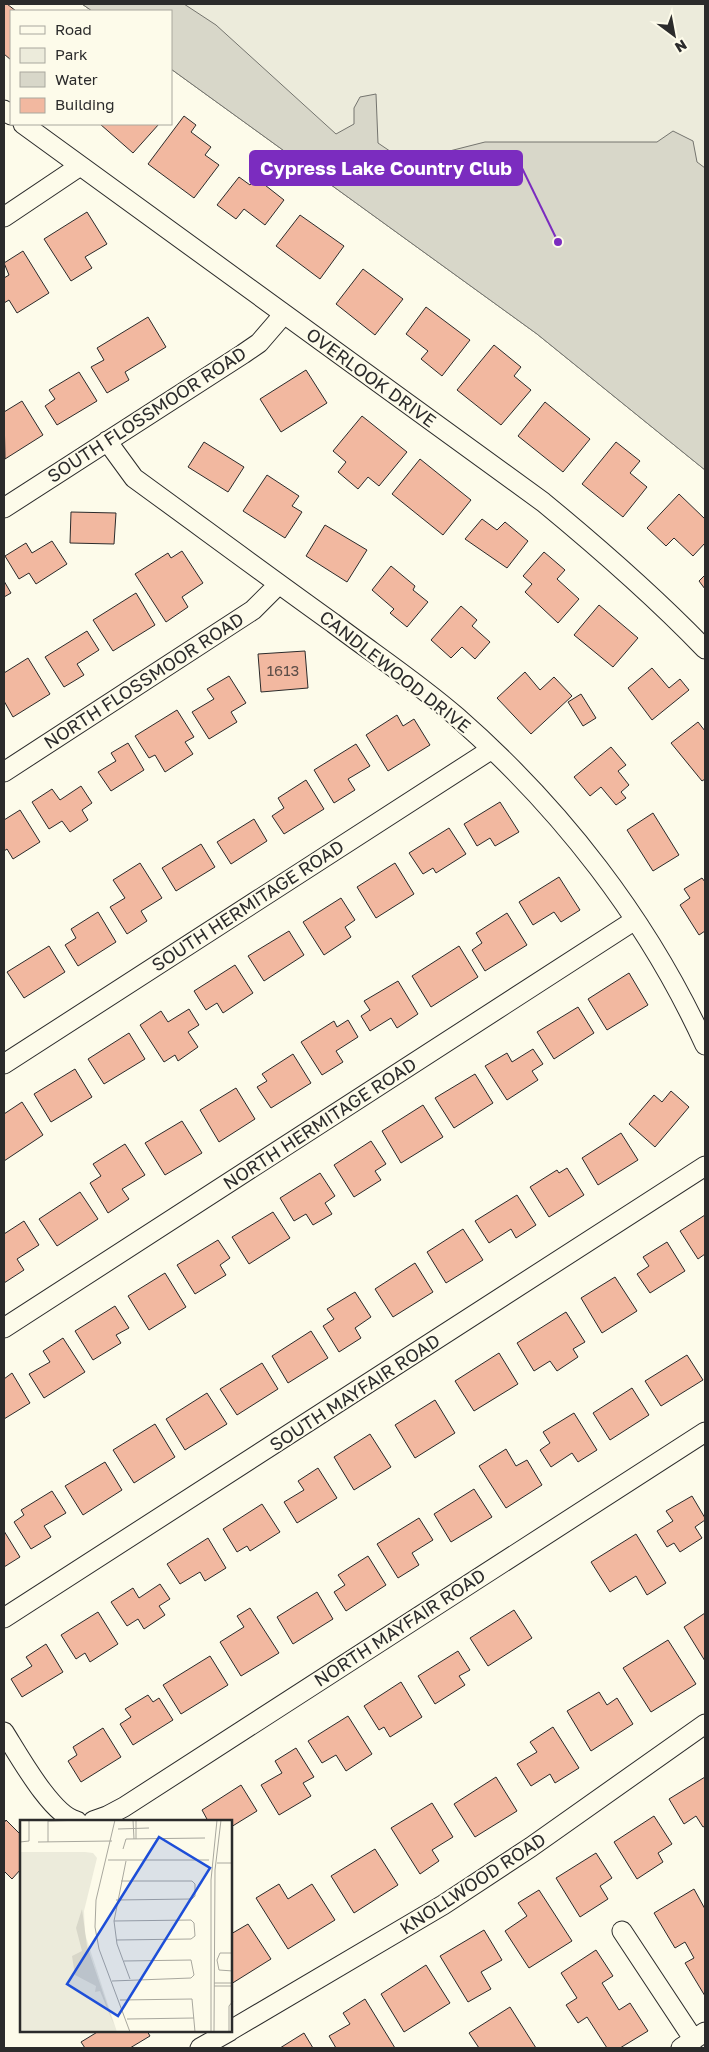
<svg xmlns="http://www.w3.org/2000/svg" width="709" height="2052" viewBox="0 0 709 2052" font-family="'Golos Text',sans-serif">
	<rect width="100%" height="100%" fill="#fdfbea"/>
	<path fill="#ecebdb" stroke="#74746e" d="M82,4H705V470L537,334L171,69V11H92Z"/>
	<path fill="#d8d7c9" stroke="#74746e" d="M82,4H184L216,25L336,134L354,124V108L360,97L376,94L378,143L406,162L485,142H657L673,131L693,141L697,162L705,168V470L537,334L171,69V11H92Z"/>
	<path fill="#f2b8a0" stroke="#2b2b2b" d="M4,4H7L16,11H11V60L4,54Z
		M184,116L196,125L191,132L211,147L205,155L219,165L194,198L148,164Z
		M100,124H159L133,153Z
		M239,177L250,185L256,178L284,200L265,225L244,209L236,219L217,205Z
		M87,212L107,244L85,257L92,268L71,281L44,239Z
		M300,215L344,246L320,279L276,246Z
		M23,251L49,293L17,313L9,300L4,303V278L9,275L4,263Z
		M363,269L403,299L375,335L336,304Z
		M426,307L470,340L442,376L421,359L428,351L406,334Z
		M148,317L166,347L125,372L129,380L107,393L91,367L104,360L97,348Z
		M494,345L521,367L514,376L531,390L501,425L457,390Z
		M306,370L327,403L281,432L260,399Z
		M79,372L97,401L57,425L45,406L55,399L49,390Z
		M22,401L43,435L5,459L4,412Z
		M545,402L590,439L563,472L518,436Z
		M362,416L407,452L379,486L368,477L358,489L338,472L346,462L333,451Z
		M204,442L244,467L228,492L188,467Z
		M616,442L640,461L630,473L647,487L623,517L582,484Z
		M420,459L471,500L443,535L392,494Z
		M267,475L299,496L292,506L302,512L285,538L243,511Z
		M679,494L705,519V543L693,556L674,538L666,546L647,528Z
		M71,512L116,513L114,544L70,543Z
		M482,519L497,530L505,522L528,541L507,568L465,539Z
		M325,525L367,550L347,582L306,556Z
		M52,541L67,564L36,584L29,573L19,579L5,556L26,543L32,553Z
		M182,551L203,583L182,597L188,607L166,622L135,574L168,553L171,558Z
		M544,552L565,570L557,579L579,599L558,623L525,592L532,584L523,576Z
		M391,566L415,586L413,590L428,602L407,627L390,613L394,609L372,590Z
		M705,575V589L699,581Z
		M4,581L11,593L4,597Z
		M136,593L155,625L113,651L93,620Z
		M599,605L638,638L613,667L574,635Z
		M461,606L477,620L472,626L490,642L475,659L462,647L451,658L431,640Z
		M87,631L99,650L77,664L84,675L64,687L45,657Z
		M305,651L308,688L261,692L258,654Z
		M28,658L50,694L13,717L4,701V673Z
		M652,668L669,688L680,679L689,690L652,720L628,688Z
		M525,672L540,690L554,677L572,696L531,734L497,698Z
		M229,676L246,703L231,712L237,722L209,739L192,712L214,699L207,689Z
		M581,694L596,718L583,726L568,702Z
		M177,710L194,737L185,742L193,754L165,772L155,755L149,758L135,736Z
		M397,715L403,726L414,719L430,745L388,771L366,735Z
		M698,722L705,731V779L702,781L671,743Z
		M128,743L144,770L111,791L98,772L116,761L111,753Z
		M356,744L370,766L348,779L355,790L334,803L314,770Z
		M611,747L626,765L618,771L629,785L621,792L626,798L616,805L601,787L590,796L574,777Z
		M306,780L324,809L284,834L272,816L284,808L278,798Z
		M81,786L92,803L82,810L88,820L70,832L62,821L49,829L32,802L52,789L60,800Z
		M500,802L519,832L495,846L490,838L477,846L464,824Z
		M20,810L40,842L13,859L7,849L4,851V820Z
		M653,813L679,855L653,871L627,830Z
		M254,819L267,841L231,864L217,842Z
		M449,828L466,854L436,873L433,868L423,874L409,853Z
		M201,844L215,867L176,891L162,868Z
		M140,863L162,898L141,911L147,921L127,934L110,907L125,898L113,880Z
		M395,863L414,894L376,918L357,887Z
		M559,877L580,910L561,922L554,912L533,925L519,902Z
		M702,878L705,882V931L699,935L680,905L690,898L684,889Z
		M341,898L355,920L345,927L351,937L324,955L303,922Z
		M98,912L116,942L78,966L65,945L76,938L71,929Z
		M507,913L527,945L485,971L472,950L482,943L476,933Z
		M289,931L304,955L264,981L248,956Z
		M49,946L65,972L24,998L7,972Z
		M459,946L478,977L431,1007L412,976Z
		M235,965L253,993L223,1013L217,1003L206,1010L194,991Z
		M629,973L648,1005L607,1030L588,999Z
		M398,981L418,1014L397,1028L391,1018L370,1031L361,1016L370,1010L364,1001Z
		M578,1007L594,1033L554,1059L537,1032Z
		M189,1009L199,1025L188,1032L198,1047L178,1061L175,1055L164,1062L140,1025L161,1011L168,1022Z
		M348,1020L358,1037L336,1051L343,1062L322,1075L301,1042L334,1021L337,1027Z
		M129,1033L145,1059L104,1084L88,1059Z
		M533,1049L543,1064L532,1071L538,1080L507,1100L485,1066L507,1053L512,1062Z
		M293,1054L311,1083L271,1108L257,1087L267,1081L262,1074Z
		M75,1069L92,1097L51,1122L34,1094Z
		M475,1074L493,1103L454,1128L435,1098Z
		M236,1088L255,1119L219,1142L200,1110Z
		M671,1091L689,1107L655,1147L629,1124L654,1095L662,1102Z
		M22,1102L43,1135L4,1161V1114Z
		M423,1105L443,1137L401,1163L382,1131Z
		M182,1121L202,1153L165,1175L145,1143Z
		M621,1133L638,1160L598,1185L582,1158Z
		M371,1141L386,1164L375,1171L381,1180L354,1197L334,1165Z
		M125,1144L145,1175L122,1189L129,1199L108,1213L90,1183L101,1176L93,1164Z
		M567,1168L584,1195L549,1217L530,1187L557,1170L559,1173Z
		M320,1173L335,1196L325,1203L332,1214L313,1225L306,1214L294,1221L280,1198Z
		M80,1192L98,1219L57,1246L39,1219Z
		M517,1195L536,1225L516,1238L511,1229L489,1243L475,1221Z
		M273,1212L290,1238L249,1264L232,1237Z
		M705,1215V1254L698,1259L680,1231Z
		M24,1221L39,1245L17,1259L24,1270L4,1283V1234Z
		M463,1229L483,1260L446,1283L427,1252Z
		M218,1240L230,1258L220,1265L226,1275L195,1294L177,1265Z
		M667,1242L685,1271L650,1293L637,1274L649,1266L643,1257Z
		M415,1263L433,1292L393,1317L375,1289Z
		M165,1273L186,1307L149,1330L128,1296Z
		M615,1277L637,1311L602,1333L581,1298Z
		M355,1292L371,1317L355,1328L361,1338L339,1352L323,1326L334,1319L327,1309Z
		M115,1306L129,1328L116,1335L121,1343L93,1360L75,1331Z
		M566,1312L585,1342L573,1349L578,1357L557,1371L550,1361L534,1371L517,1343Z
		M311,1331L328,1358L288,1383L272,1356Z
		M63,1338L85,1372L44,1398L29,1374L50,1362L43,1351Z
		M499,1353L518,1384L474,1411L455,1381Z
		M687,1355L703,1380L661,1406L645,1381Z
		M262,1363L278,1389L237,1415L220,1389Z
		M12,1373L30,1403L4,1419V1379Z
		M632,1388L649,1415L610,1440L593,1413Z
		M207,1393L227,1424L185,1450L166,1419Z
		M435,1400L455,1433L415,1458L395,1425Z
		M574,1413L597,1450L578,1462L572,1453L551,1467L540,1450L550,1443L543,1432Z
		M155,1424L175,1457L134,1483L113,1450Z
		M370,1434L391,1467L354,1490L334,1457Z
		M506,1449L516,1466L527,1460L542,1485L506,1508L479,1466Z
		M105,1462L122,1490L83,1515L65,1486Z
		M318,1468L337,1498L297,1523L284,1502L304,1490L298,1481Z
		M474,1489L492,1517L451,1542L434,1514Z
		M52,1491L66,1513L44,1526L51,1537L31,1549L14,1522L24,1515L21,1510Z
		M692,1496L705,1518V1520L695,1527L702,1538L680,1552L674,1543L667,1547L657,1531L673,1521L666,1511Z
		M262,1504L280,1532L250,1551L247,1546L237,1552L223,1529Z
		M419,1518L433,1540L412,1553L419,1565L398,1578L377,1544Z
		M4,1531L20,1557L4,1567Z
		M636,1534L666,1583L647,1595L636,1576L610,1592L591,1562Z
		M208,1538L226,1568L205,1581L200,1572L180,1584L167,1564Z
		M368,1556L386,1585L346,1611L334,1592L345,1585L338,1575Z
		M160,1584L170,1599L159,1606L165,1615L144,1629L138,1619L127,1626L111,1602L133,1588L139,1598Z
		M317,1592L333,1619L293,1644L277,1617Z
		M250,1608L279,1653L241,1676L220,1642L244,1627L237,1616Z
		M514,1610L532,1638L488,1666L470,1638Z
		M98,1612L118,1644L90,1662L85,1653L76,1659L61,1635Z
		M705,1613V1661L684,1627Z
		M668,1640L696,1684L651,1712L623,1668Z
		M46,1644L63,1672L22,1697L11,1679L32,1666L26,1657Z
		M458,1651L470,1670L459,1676L465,1685L435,1704L418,1676Z
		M210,1656L228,1685L181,1714L163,1685Z
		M401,1682L422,1717L390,1737L384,1727L379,1730L364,1706Z
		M599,1692L607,1705L617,1698L633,1724L591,1751L567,1711Z
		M148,1695L153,1702L159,1698L173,1720L133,1745L120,1724L131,1717L125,1709Z
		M348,1716L372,1754L346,1771L336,1755L322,1763L308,1741Z
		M553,1727L579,1768L555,1783L550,1774L531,1786L517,1764L537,1752L530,1742Z
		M103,1728L121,1757L81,1782L68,1761L77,1755L73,1747Z
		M296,1748L314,1777L303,1783L311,1796L279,1815L261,1785L282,1773L275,1761Z
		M496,1777L517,1811L475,1837L454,1804Z
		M705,1777V1826L703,1827L696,1816L684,1824L669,1799Z
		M241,1785L257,1811L231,1827V1821H208L202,1810Z
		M432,1803L453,1837L432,1850L439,1861L420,1874L391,1828Z
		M654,1816L672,1844L658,1853L663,1862L637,1879L614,1842Z
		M6,1820L21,1835V1869L12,1879L4,1871V1823Z
		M375,1849L398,1885L354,1913L331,1876Z
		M596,1853L612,1878L600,1886L608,1899L580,1917L556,1878Z
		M279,1884L288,1899L312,1884L335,1920L288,1949L256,1898Z
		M694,1889L705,1909V1996L685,1963L694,1958L685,1942L675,1948L654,1913Z
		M539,1890L572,1941L529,1968L505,1931L527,1916L518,1903Z
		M248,1924L271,1959L231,1984V1934Z
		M484,1930L502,1960L481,1972L491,1989L468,2002L440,1956Z
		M596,1950L613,1976L602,1983L619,2010L630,2003L648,2031L620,2048H607L587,2017L578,2023L566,2005L577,1998L561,1973Z
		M426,1965L450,2003L404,2032L381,1994Z
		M365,1999L395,2048H336L329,2036L350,2024L343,2013Z
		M510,2007L536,2048H479L469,2033Z
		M99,2031H147L150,2036L130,2048H85L81,2042Z
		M304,2033L313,2048H280Z"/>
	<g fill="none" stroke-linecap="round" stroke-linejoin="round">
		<g stroke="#2b2b2b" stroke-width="21">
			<path id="minor" d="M4,110L11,115
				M23,124L543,502C600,549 654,596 705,649
				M4,217L80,166
				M107,441L134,478C200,526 266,575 333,623C374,654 418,683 457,717C561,808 648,920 705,1045
				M4,508L243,354L259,343L284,314
				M4,772L253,610L279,584
				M4,1064L492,749
				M4,1328L635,920
				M4,1618L705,1166
				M4,1732C18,1754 52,1816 77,1821
				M93,1821L107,1816L124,1807L705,1432
				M622,1931L694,2040
				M231,2030L443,1905L531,1847L705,1724
				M200,2048L230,2031
				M681,2048L705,2032"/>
		</g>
		<use href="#minor" stroke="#fdfbea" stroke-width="19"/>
	</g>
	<g text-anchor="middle" stroke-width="4" stroke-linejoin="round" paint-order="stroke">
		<g font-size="15" fill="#5d4e48">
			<text x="283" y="676">1613</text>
		</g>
		<g font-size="18" fill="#2b2b2b" stroke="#fdfbea">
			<text transform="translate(371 378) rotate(36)" y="6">OVERLOOK DRIVE</text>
			<text transform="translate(147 415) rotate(-33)" y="6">SOUTH FLOSSMOOR ROAD</text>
			<text transform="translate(395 672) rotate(38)" y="6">CANDLEWOOD DRIVE</text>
			<text transform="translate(144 681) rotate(-33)" y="6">NORTH FLOSSMOOR ROAD</text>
			<text transform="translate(248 906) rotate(-33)" y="6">SOUTH HERMITAGE ROAD</text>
			<text transform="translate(320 1124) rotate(-33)" y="6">NORTH HERMITAGE ROAD</text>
			<text transform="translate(355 1393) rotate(-33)" y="6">SOUTH MAYFAIR ROAD</text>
			<text transform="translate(400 1628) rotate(-33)" y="6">NORTH MAYFAIR ROAD</text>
			<text transform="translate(473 1884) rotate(-33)" y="6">KNOLLWOOD ROAD</text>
		</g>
	</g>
	<g transform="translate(20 1820)">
		<rect width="212" height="212" fill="#fdfbea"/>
		<path d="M0,32H65L73,33L77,38L64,91L65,114L97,212H0Z" fill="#ecebdb"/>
		<path d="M62,89L67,126L94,205L80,171L75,172L76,166L55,155L52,136L62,131L56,108Z" fill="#d8d7c9"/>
		<path fill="none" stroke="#a9a89e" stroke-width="1" d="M95,0L76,80L75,107L79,129L110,212M113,0L114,19M116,0V19M98,9L129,8M0,22L9,21V0M18,22L92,21M28,22V1L67,0M103,29L106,19L185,18M88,40H189M106,41L94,101L97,124L110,159M197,43H213M96,80L172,79L175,76V64L172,61H101M94,101L171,100L174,103L175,116L171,119L96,120M213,133H200L197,140L199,150L213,151M92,161L171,158L174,155L171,140L104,141M194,163H213M194,166H213M100,180L172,179L175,212M107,199L174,198M191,212V60L197,0M194,212L195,50L201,0M209,212V186L213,181"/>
		<path fill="#1d4ed8" fill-opacity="0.15" stroke="#1d4ed8" stroke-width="2.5" d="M139,17L190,48L98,196L47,164Z"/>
		<rect width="212" height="212" fill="none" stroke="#2b2b2b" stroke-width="2.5"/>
	</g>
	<path fill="none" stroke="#7b2cbf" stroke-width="2" d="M558 242L522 168"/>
	<circle fill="#7b2cbf" stroke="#fdfbea" stroke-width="2" cx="558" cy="242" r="5"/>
	<rect fill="#7b2cbf" stroke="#7b2cbf" stroke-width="2" x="250" y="151" width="272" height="34" rx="5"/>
	<g font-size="19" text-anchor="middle" font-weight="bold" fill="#fff">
		<text x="386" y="175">Cypress Lake Country Club</text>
	</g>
	<rect width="709" height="2052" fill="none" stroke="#2b2b2b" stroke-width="10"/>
	<rect x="10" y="10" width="162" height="115" fill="#fdfbea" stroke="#a9a89e"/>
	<rect x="20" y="26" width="25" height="8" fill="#fdfbea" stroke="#a9a89e"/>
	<text x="55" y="35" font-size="15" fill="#2b2b2b">Road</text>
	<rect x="20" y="48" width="25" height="15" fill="#ecebdb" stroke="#a9a89e"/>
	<text x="55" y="60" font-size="15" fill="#2b2b2b">Park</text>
	<rect x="20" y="72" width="25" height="15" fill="#d8d7c9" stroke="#a9a89e"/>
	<text x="55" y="85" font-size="15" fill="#2b2b2b">Water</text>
	<rect x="20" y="98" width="25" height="15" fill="#f2b8a0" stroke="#a9a89e"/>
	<text x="55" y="110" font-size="15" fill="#2b2b2b">Building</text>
	<g transform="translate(674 35) rotate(148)" stroke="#fdfbea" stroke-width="4" paint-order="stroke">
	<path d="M0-4L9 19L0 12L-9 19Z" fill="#2b2b2b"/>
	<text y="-8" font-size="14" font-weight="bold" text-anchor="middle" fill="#2b2b2b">N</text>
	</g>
</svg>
